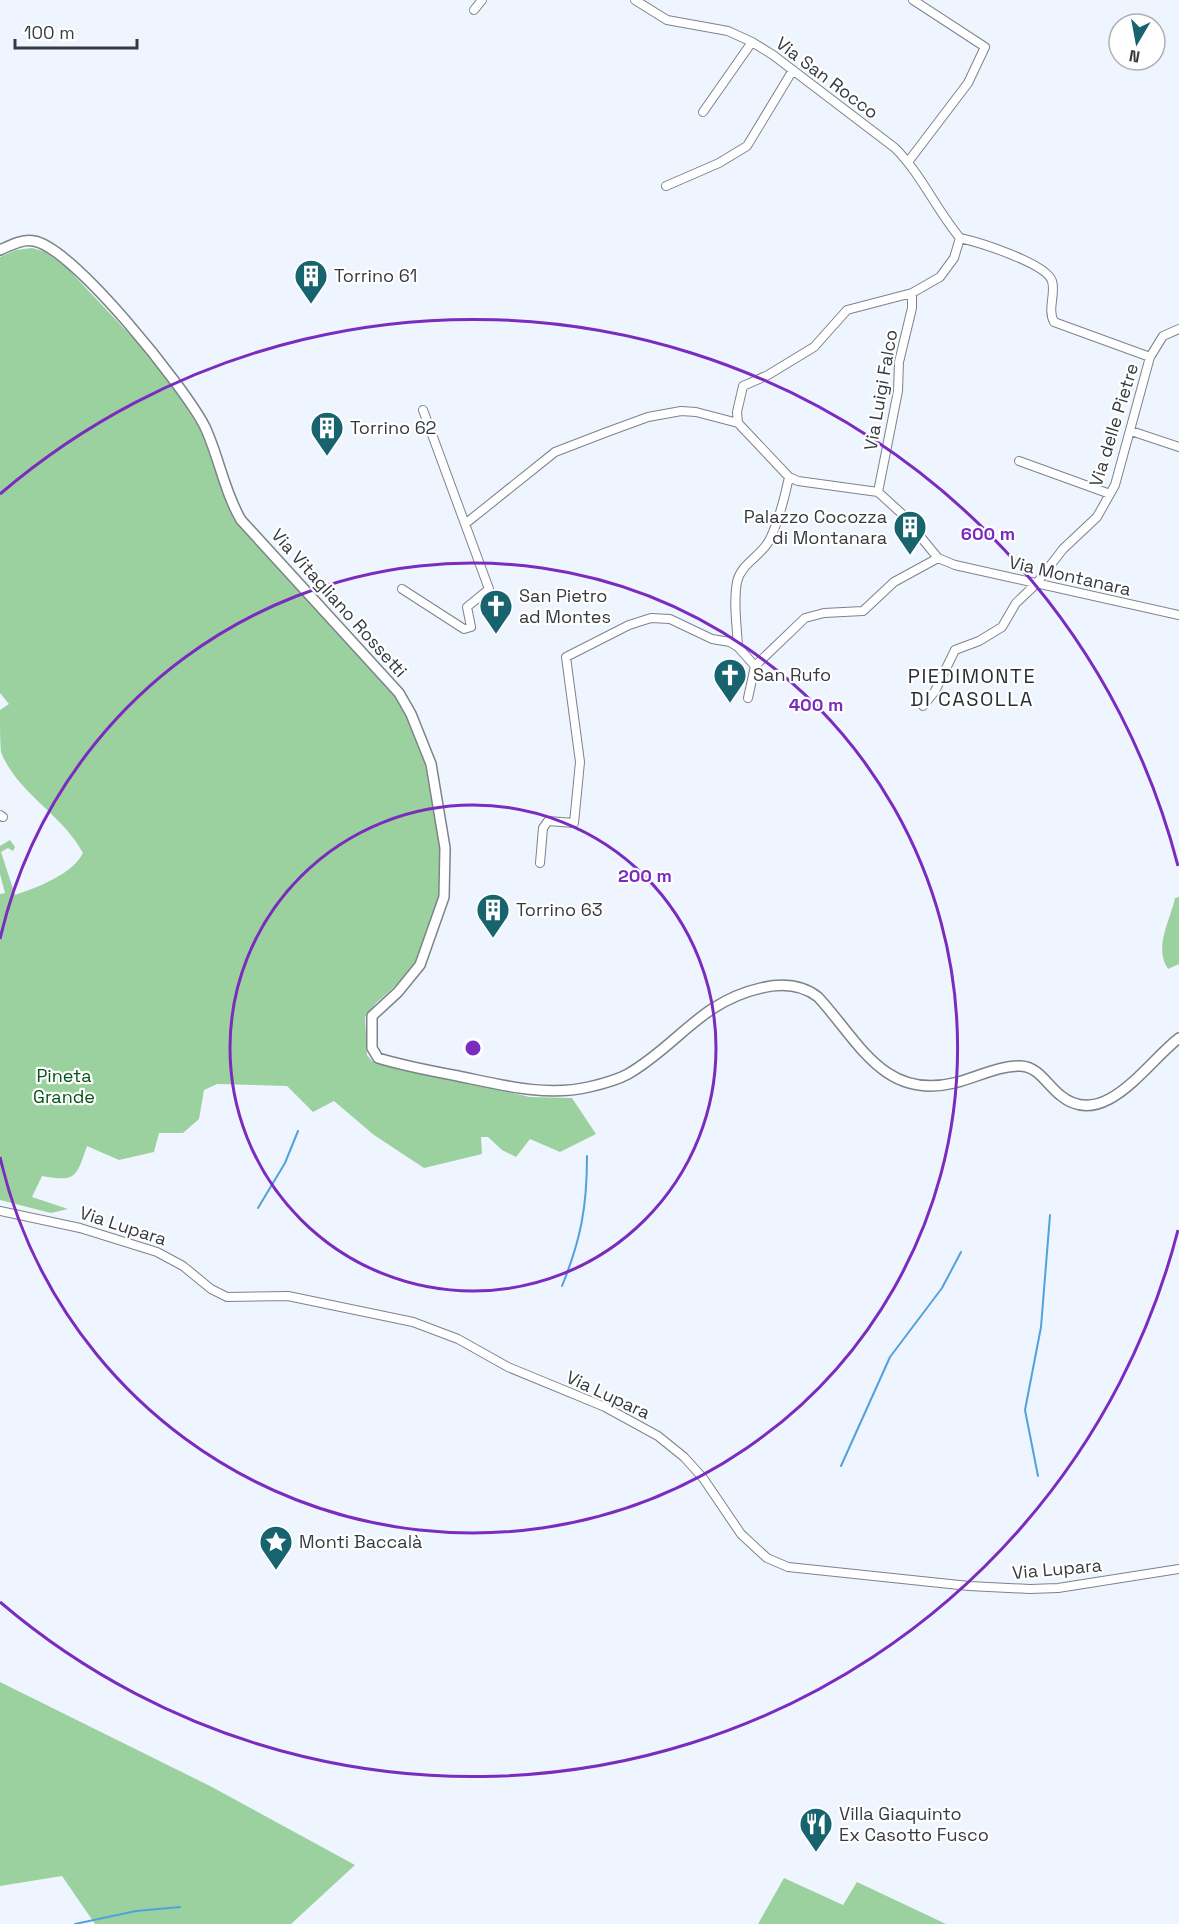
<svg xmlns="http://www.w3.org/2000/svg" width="1179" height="1924" viewBox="0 0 1179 1924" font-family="'Space Grotesk',sans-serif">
	<rect width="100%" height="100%" fill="#eef5fe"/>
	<path fill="#9bd19e" d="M32,248L46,252L66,267L136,341L171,383L201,431L234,520L373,668L391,689L406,713L424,759L441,851L440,894L419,957L404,978L375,1004L365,1017L367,1055L372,1061L530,1097L572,1098L596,1134L560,1152L530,1139L516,1157L502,1150L488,1137H481L482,1154L424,1168L374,1135L334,1101L313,1112L287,1086L217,1084L204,1090L199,1119L183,1133H159L154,1152L119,1160L87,1146C76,1178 76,1182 42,1176L32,1197L68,1209L51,1213L0,1200V894L5,893L0,874V846L10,840L15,847L13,851L8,848L1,852L15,895C36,888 73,874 83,853C62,814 17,793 1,752C0,741 0,722 0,710L9,704L0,693V257L16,250Z
		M1179,897V964L1168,969C1153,947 1171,919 1175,898Z
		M0,1682L210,1786L355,1865L291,1924H95L62,1876L0,1886Z
		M784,1878L843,1905L857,1882L946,1924H758Z"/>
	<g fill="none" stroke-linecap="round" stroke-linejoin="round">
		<path stroke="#52a1dc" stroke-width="2" d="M258,1208L285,1163L298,1131
			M562,1286C581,1239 587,1207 587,1156
			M841,1466L890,1357L942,1288L961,1252
			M1038,1476L1025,1410L1041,1327L1050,1215
			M75,1924L136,1911L180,1907"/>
		<g stroke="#7d838b" stroke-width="10">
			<path id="minor" d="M635,0L667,20L728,31L752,42L773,55L895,148C921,174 936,209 960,238
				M474,10L482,0
				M703,112L752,42
				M908,162L968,83L985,47L913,0
				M666,186L719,163L747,146L793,70
				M960,238C978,242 1046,263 1052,281C1056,294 1047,309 1054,322L1150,357
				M1131,431L1179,447
				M1019,461L1110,494
				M878,492L798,481L789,477L738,423L737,412L743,386L768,375L814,347L847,310L912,293L940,277L954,258L960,238
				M878,492L901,513L938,558L955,565L1179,615
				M878,492L898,391L899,362L912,308V293
				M465,524L555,452L607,432L648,417L681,411L696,412L738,423
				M402,589L464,629L471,627L467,607L489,589L423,410
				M738,647C737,625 733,603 737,582C741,563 762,556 770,539C779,520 785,496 789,477
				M755,666L805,618L824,613L863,611L894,582L938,558
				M748,698L755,666
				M923,706L935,691L955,650L979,641L1002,627L1016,603L1036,584L1063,549L1097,517L1115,485L1150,357L1163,336L1179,329
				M0,815L3,817
				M540,863L543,828L548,821L574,823L580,762L566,657L629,625L651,618L670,619L712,639L730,642L738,647L755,666
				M0,1211L80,1228L157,1252L183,1266L211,1289L227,1297L288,1296L413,1322L458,1339L508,1367L605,1407L658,1436L684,1457L703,1478L741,1534L767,1558L788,1567L969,1586L1030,1589L1058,1588L1179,1569"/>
		</g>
		<g stroke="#7d838b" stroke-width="12">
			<path id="tertiary" d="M0,250C11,245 22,239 34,241C74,248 186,389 205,427C219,457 224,491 241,520L399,693L411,714L431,764L445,848L444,897L420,965L398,992L372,1016V1048L378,1058C404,1066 431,1071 458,1076C502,1085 545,1097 589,1087C602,1084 617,1080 628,1074C678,1045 700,1002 761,988C782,983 801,984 818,997C858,1040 883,1100 954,1083C975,1078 1000,1065 1021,1066C1039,1067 1047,1085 1060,1095C1104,1132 1148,1061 1179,1038"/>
		</g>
		<use href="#minor" stroke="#fff" stroke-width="8"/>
		<use href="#tertiary" stroke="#fff" stroke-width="9"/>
	</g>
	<g fill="none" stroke="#7b2cbf" stroke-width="3">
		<circle cx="473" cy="1048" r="243"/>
		<path d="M0 939A485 485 0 1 1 0 1157"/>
		<path d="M1178 1230A728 728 0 0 1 0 1602M0 494A728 728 0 0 1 1178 866"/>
	</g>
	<defs>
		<g id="building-pin" transform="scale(1.725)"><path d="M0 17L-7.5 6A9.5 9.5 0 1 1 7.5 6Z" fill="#18646e" stroke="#fff"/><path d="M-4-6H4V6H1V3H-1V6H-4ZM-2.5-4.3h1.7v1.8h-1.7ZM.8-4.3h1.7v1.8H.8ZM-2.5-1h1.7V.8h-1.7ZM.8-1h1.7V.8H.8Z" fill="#fff"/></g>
		<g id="church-pin" transform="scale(1.725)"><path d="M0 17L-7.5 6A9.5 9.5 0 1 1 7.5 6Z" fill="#18646e" stroke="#fff"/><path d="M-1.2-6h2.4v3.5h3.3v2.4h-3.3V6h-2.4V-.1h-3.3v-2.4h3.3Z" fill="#fff"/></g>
		<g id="sight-pin" transform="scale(1.725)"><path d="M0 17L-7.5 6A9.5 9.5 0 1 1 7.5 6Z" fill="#18646e" stroke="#fff"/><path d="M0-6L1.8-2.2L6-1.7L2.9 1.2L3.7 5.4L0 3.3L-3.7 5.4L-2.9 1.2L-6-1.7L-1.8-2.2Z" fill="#fff"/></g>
		<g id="restaurant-pin" transform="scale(1.725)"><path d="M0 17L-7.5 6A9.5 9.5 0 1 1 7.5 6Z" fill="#18646e" stroke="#fff"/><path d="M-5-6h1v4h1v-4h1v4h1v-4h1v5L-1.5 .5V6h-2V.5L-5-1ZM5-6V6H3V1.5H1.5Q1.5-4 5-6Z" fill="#fff"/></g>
	</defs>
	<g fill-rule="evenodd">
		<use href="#building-pin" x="311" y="276"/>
		<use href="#building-pin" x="327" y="428"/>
		<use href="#building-pin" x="910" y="527"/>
		<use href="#church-pin" x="496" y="606"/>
		<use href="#church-pin" x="730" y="675"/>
		<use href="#building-pin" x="493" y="910"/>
		<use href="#sight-pin" x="276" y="1542"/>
		<use href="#restaurant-pin" x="816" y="1824"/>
	</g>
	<g text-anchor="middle" stroke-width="4.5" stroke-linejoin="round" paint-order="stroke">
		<g font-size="18" fill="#373a3e" stroke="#fff">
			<text transform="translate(827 78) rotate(37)" y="6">Via San Rocco</text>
			<text transform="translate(881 390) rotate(-80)" y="6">Via Luigi Falco</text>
			<text transform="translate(1114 425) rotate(-73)" y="6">Via delle Pietre</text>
			<text transform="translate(1070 576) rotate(13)" y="6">Via Montanara</text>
			<text transform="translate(339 603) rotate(48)" y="6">Via Vitagliano Rossetti</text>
			<text transform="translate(123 1226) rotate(18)" y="6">Via Lupara</text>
			<text transform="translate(608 1395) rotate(25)" y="6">Via Lupara</text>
			<text transform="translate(1057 1569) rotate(-5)" y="6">Via Lupara</text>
		</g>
		<g font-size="18" fill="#373a3e" stroke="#fff" text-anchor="start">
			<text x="334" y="282">Torrino 61</text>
			<text x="350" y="434">Torrino 62</text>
			<text x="887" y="523" text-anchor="end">Palazzo Cocozza<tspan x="887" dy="21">di Montanara</tspan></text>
			<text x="519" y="602">San Pietro<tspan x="519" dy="21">ad Montes</tspan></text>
			<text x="753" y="681">San Rufo</text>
			<text x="516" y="916">Torrino 63</text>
			<text x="299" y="1548">Monti Baccalà</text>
			<text x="839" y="1820">Villa Giaquinto<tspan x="839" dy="21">Ex Casotto Fusco</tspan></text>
		</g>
		<g font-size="18" fill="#005316" stroke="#fff">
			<text x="64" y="1082">Pineta<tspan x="64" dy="21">Grande</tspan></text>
		</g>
		<g font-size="20" letter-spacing="1.5" fill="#2a2f36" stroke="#fff">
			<text x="972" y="683">PIEDIMONTE<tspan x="972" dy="23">DI CASOLLA</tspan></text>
		</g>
	</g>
	<circle cx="473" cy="1048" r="9" fill="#7b2cbf" stroke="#fff" stroke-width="3"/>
	<g font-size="18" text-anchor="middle" font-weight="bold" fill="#7b2cbf" stroke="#fff" stroke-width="4.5" stroke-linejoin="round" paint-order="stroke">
		<text x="988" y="540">600 m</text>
		<text x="816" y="711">400 m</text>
		<text x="645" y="882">200 m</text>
	</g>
	<g transform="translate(1137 42) rotate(190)"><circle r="28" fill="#ffffff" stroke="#afb0b2" stroke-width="1.5"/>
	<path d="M0-4.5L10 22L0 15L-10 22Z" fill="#18646e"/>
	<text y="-9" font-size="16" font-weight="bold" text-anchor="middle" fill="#373a3e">N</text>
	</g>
	<path d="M15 39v9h122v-9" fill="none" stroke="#373a3e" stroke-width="3"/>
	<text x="24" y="39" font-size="18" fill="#373a3e" stroke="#ffffff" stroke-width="4.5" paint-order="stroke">100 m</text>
</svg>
